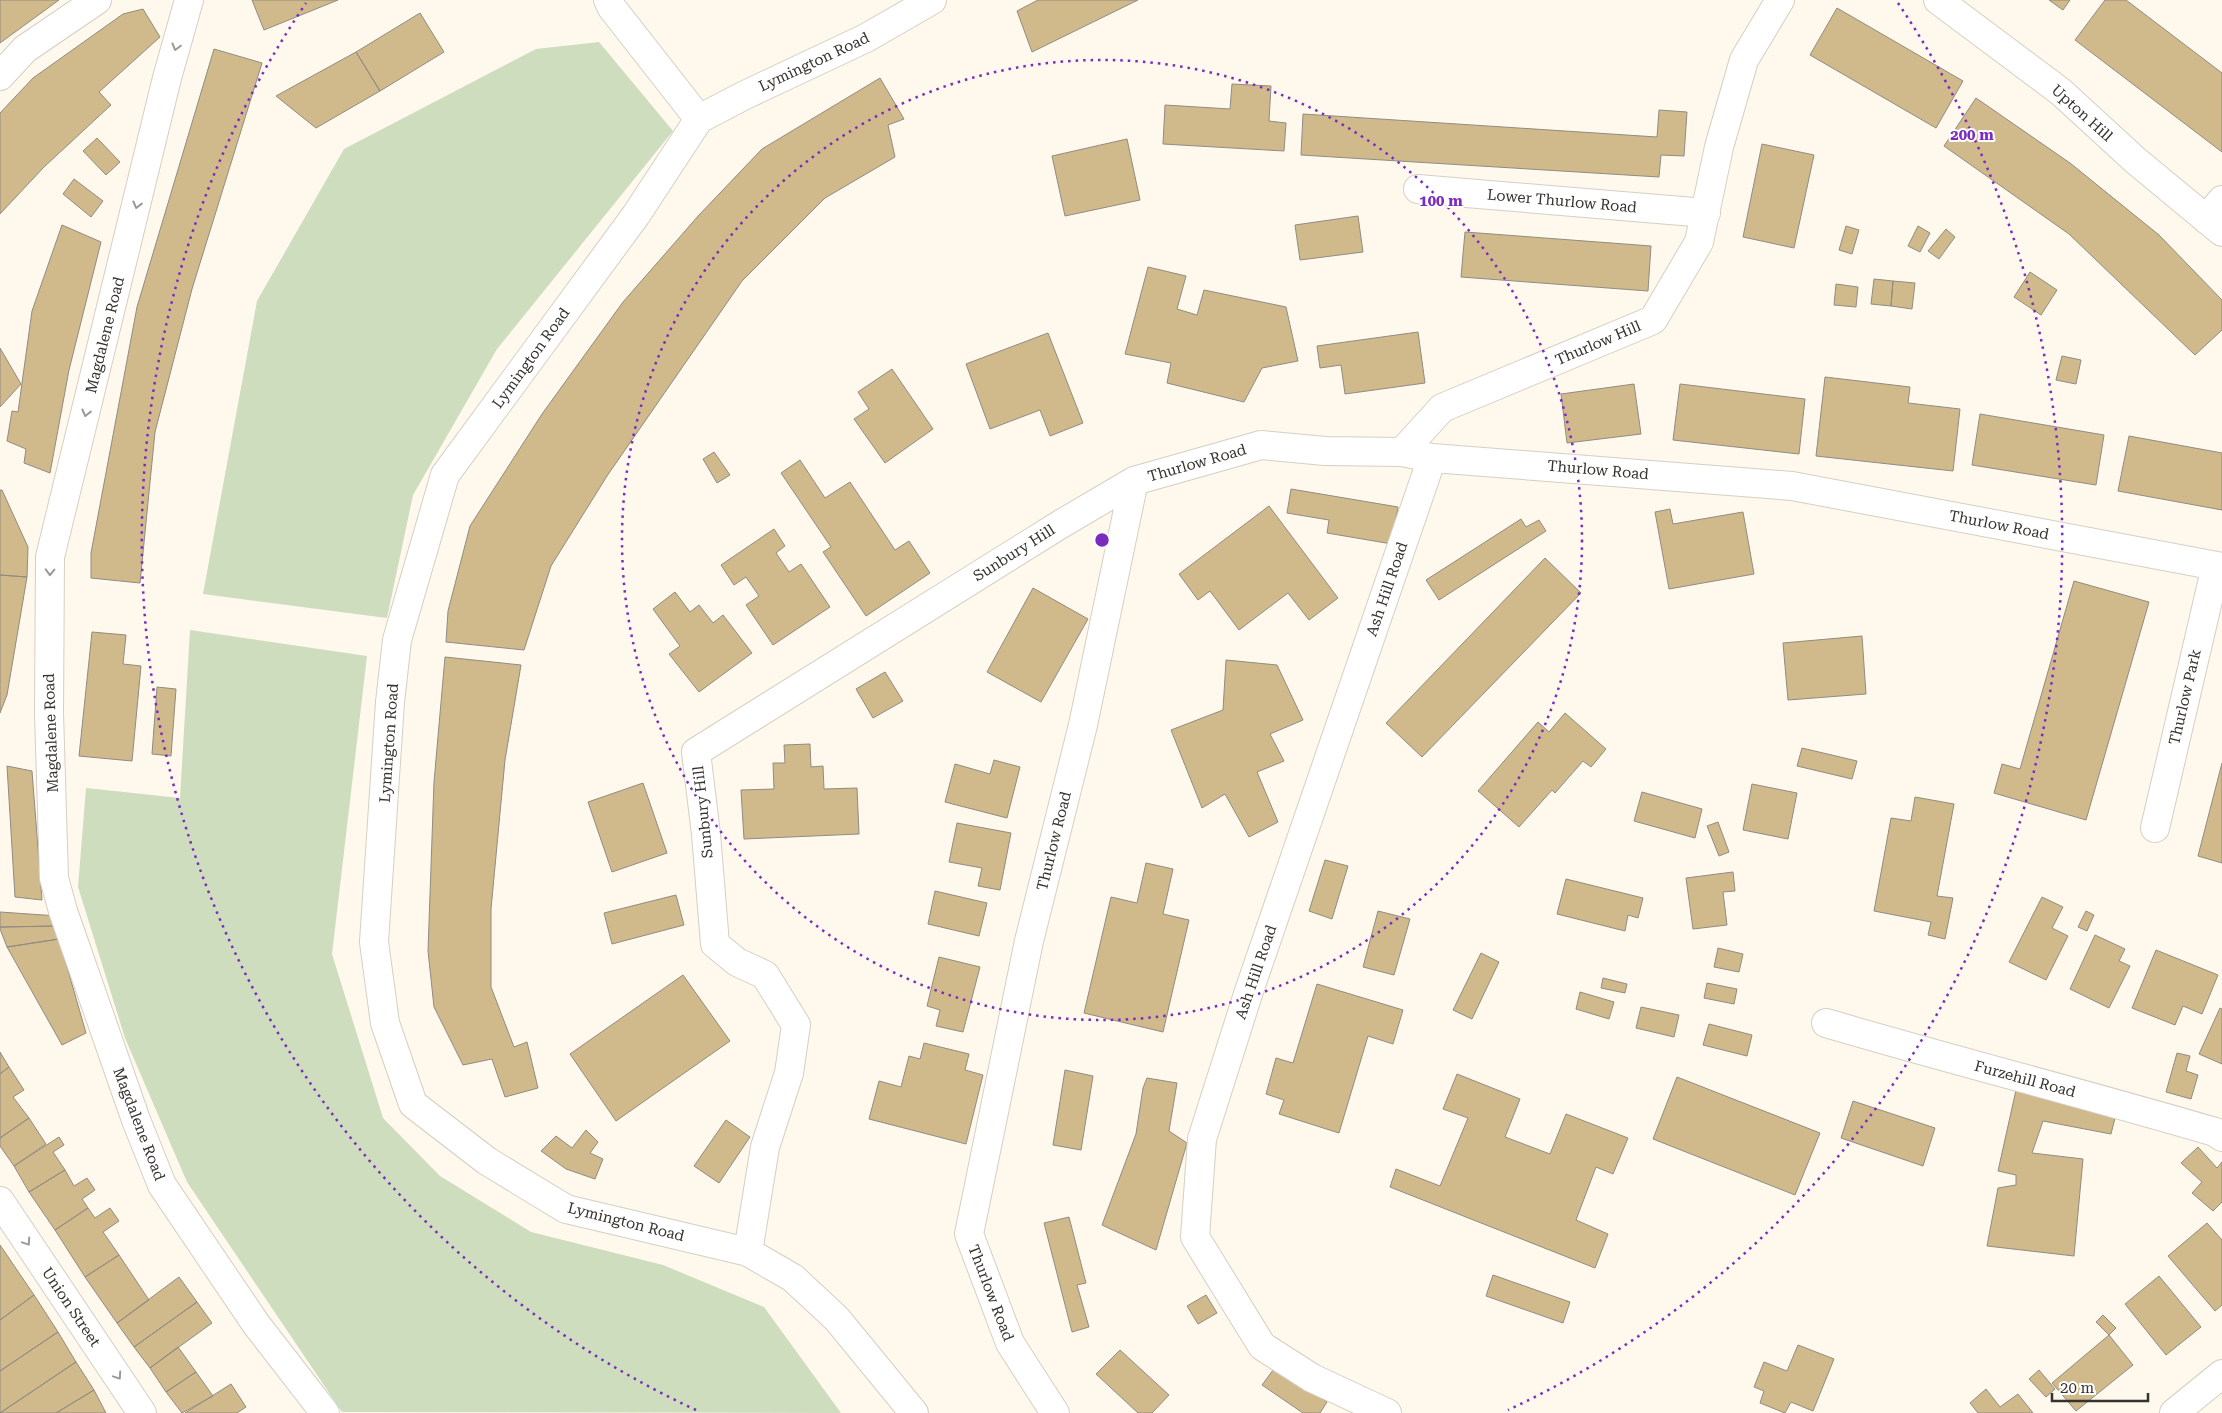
<svg xmlns="http://www.w3.org/2000/svg" width="2222" height="1413" viewBox="0 0 2222 1413" font-family="'Roboto Serif',serif">
	<rect width="100%" height="100%" fill="#fef8ed"/>
	<path fill="#ceddbd" d="M599,42L673,131L497,349L413,495L387,618L203,594L257,301L344,149L536,49Z
		M190,630L367,656L332,954L383,1118L440,1176L531,1232L663,1265L764,1307L841,1413L342,1412L187,1182L125,1038L78,887L86,788L180,798Z"/>
	<path fill="#d0b98b" stroke="#918c82" d="M0,0H59L0,43Z
		M252,0H338L264,30Z
		M1038,0H1138L1032,52L1017,11Z
		M2049,0H2070L2063,10Z
		M2105,0H2126L2222,73V152L2075,40Z
		M1837,8L1963,81L1936,128L1810,55Z
		M143,9L160,37L99,92L111,105L44,167L0,214V113L33,78L123,14Z
		M420,13L444,52L380,91L356,52Z
		M214,49L262,63L192,289L155,432L140,583L91,578V553L137,307Z
		M356,52L380,91L316,128L276,96Z
		M880,78L904,119L888,125L895,157L825,198L742,281L607,476L551,566L524,650L446,642L448,611L470,526L542,414L623,302L699,215L762,149Z
		M1232,84L1271,86L1269,121L1286,123L1284,151L1163,144L1165,105L1230,109Z
		M1976,98L2070,163L2159,235L2222,300V330L2195,355L2069,234L1944,146Z
		M1659,110L1687,112L1684,156L1661,155L1659,177L1301,155L1303,114L1657,137Z
		M97,138L120,162L106,175L83,151Z
		M1127,139L1140,200L1065,216L1052,156Z
		M1762,144L1814,155L1794,248L1743,237Z
		M74,179L103,201L91,217L63,194Z
		M1358,216L1363,252L1300,260L1295,225Z
		M62,225L101,242L69,370L50,473L24,463L26,449L7,441L12,411L18,412L32,311Z
		M1846,226L1859,230L1852,254L1839,250Z
		M1918,226L1930,233L1920,252L1908,246Z
		M1946,229L1955,237L1939,259L1928,251Z
		M1465,232L1651,246L1648,291L1461,277Z
		M1148,267L1186,276L1177,309L1197,315L1204,290L1286,307L1298,361L1262,368L1244,402L1167,383L1171,363L1125,354Z
		M2030,272L2057,290L2041,315L2014,297Z
		M1874,279L1893,281L1891,306L1871,304Z
		M1893,281L1915,283L1912,309L1891,306Z
		M1836,284L1858,287L1856,307L1834,305Z
		M1418,332L1425,383L1345,394L1341,365L1320,368L1317,346Z
		M1048,333L1083,423L1050,436L1040,410L990,429L966,364Z
		M0,348L21,384L0,407Z
		M2062,356L2081,360L2076,384L2056,380Z
		M892,369L933,429L885,463L854,419L869,409L858,392Z
		M1825,377L1910,387L1908,403L1960,409L1953,471L1816,456Z
		M1634,384L1641,434L1567,443L1561,394Z
		M1680,384L1805,399L1799,454L1673,440Z
		M1980,414L2104,435L2096,485L1972,465Z
		M2129,436L2222,453V510L2118,491Z
		M714,452L730,475L717,483L703,459Z
		M800,460L825,498L850,482L895,550L909,541L930,573L866,616L823,552L831,547L781,473Z
		M1291,489L1398,507L1392,544L1327,533L1329,520L1287,513Z
		M0,490H2L28,547L27,577L0,575Z
		M1269,506L1338,598L1309,620L1288,593L1239,630L1210,591L1198,600L1179,574Z
		M1670,509L1673,524L1743,512L1754,574L1669,589L1655,512Z
		M1521,519L1526,527L1539,520L1546,531L1439,600L1426,580Z
		M774,529L785,546L776,553L789,572L801,564L830,607L773,645L746,605L759,596L746,577L734,585L721,565Z
		M1545,558L1581,593L1422,757L1386,723Z
		M0,575L27,577L7,695L0,713Z
		M2074,581L2149,602L2086,820L1994,793L2002,764L2020,769Z
		M1033,588L1088,619L1041,702L987,672Z
		M675,592L690,612L699,605L713,623L723,615L752,653L699,692L669,654L680,646L653,609Z
		M92,632L126,635L123,664L141,666L132,761L79,756Z
		M1862,636L1866,694L1788,700L1783,643Z
		M445,657L521,665L505,760L491,909V987L514,1047L527,1042L538,1088L505,1097L492,1059L463,1065L434,1007L428,951L434,782Z
		M1226,660L1277,665L1303,720L1270,734L1284,761L1257,772L1278,822L1249,837L1225,794L1202,808L1171,730L1223,710Z
		M885,672L903,701L873,718L856,689Z
		M157,687L176,689L171,756L152,754Z
		M1565,713L1606,749L1591,767L1583,761L1555,793L1552,790L1519,827L1478,791L1538,722L1549,732Z
		M810,744L811,767L823,766L824,789L857,788L859,834L744,839L741,790L774,789L773,763H785L784,745Z
		M1802,748L1857,761L1852,779L1797,766Z
		M994,760L1020,767L1007,818L945,802L955,764L990,774Z
		M2222,763V863L2198,856Z
		M7,766L32,771L42,900L15,897Z
		M643,783L667,853L612,872L588,802Z
		M1752,784L1797,793L1788,839L1743,830Z
		M1642,792L1702,809L1695,838L1634,821Z
		M1915,797L1954,804L1937,896L1953,898L1945,939L1928,935L1931,922L1874,911L1891,818L1911,821Z
		M1718,822L1729,852L1719,856L1707,826Z
		M957,823L1011,833L1000,890L978,886L982,868L949,862Z
		M1325,860L1348,866L1332,919L1309,911Z
		M1146,863L1173,869L1163,914L1189,920L1163,1032L1084,1013L1111,897L1137,903Z
		M1733,872L1735,891L1723,892L1727,925L1693,929L1686,878Z
		M1566,879L1643,898L1638,918L1628,915L1625,931L1557,914Z
		M935,891L987,903L979,936L928,924Z
		M676,895L684,925L612,944L604,913Z
		M2042,897L2063,907L2052,928L2068,936L2046,980L2009,962Z
		M1378,911L1410,919L1394,975L1363,967Z
		M2086,911L2094,915L2087,931L2078,927Z
		M0,912L58,916L59,926L0,927Z
		M59,926V939L7,947L0,929V927Z
		M2095,935L2125,949L2119,961L2130,966L2109,1008L2070,989Z
		M59,939L86,1033L62,1045L7,947Z
		M1718,948L1743,954L1739,972L1714,967Z
		M2156,950L2218,975L2202,1014L2183,1006L2175,1025L2132,1008Z
		M1481,953L1499,962L1472,1019L1453,1010Z
		M939,957L980,967L963,1032L936,1026L940,1010L927,1006Z
		M683,975L730,1041L616,1121L570,1054Z
		M1603,978L1627,984L1625,993L1601,988Z
		M1707,983L1737,989L1734,1004L1704,998Z
		M1317,984L1403,1010L1393,1044L1368,1036L1339,1133L1279,1114L1284,1100L1266,1094L1276,1058L1293,1063Z
		M1580,992L1614,1002L1609,1019L1576,1009Z
		M1641,1007L1679,1015L1674,1037L1636,1028Z
		M2220,1008L2222,1009V1064L2199,1054Z
		M1709,1024L1752,1035L1747,1056L1703,1045Z
		M924,1043L969,1054L965,1070L983,1075L966,1144L869,1119L879,1081L901,1087L909,1056L920,1059Z
		M0,1052L9,1067L0,1074Z
		M2177,1053L2190,1056L2186,1071L2198,1075L2191,1099L2166,1092Z
		M9,1067L24,1090L13,1097L29,1118L0,1138V1074Z
		M1065,1070L1093,1076L1081,1150L1053,1145Z
		M1457,1074L1520,1099L1505,1137L1550,1154L1566,1114L1628,1138L1613,1174L1596,1167L1576,1220L1608,1234L1595,1268L1390,1187L1396,1169L1440,1186L1468,1118L1443,1109Z
		M1677,1077L1820,1133L1795,1195L1653,1139Z
		M1147,1078L1177,1083L1169,1131L1187,1143L1156,1250L1102,1225L1136,1134L1143,1088Z
		M2016,1090L2116,1114L2111,1134L2043,1121L2032,1153L2083,1159L2074,1256L1987,1246L1998,1188L2016,1185V1175L1998,1171Z
		M1853,1101L1935,1128L1923,1166L1841,1138Z
		M29,1118L46,1144L14,1166L0,1146V1138Z
		M726,1120L750,1137L719,1183L694,1166Z
		M586,1130L598,1142L590,1153L603,1159L595,1179L566,1169L541,1151L556,1136L572,1148Z
		M59,1137L64,1145L53,1152L65,1170L29,1192L14,1166Z
		M2198,1147L2217,1168L2222,1162V1202L2213,1211L2192,1193L2202,1182L2181,1163Z
		M65,1170L74,1186L87,1178L95,1190L82,1199L88,1208L55,1230L29,1192Z
		M88,1208L95,1218L110,1208L119,1221L103,1232L119,1255L85,1277L55,1230Z
		M1069,1217L1086,1283L1077,1285L1089,1327L1072,1332L1044,1223Z
		M2207,1223L2222,1240V1305L2215,1311L2168,1256Z
		M0,1245L34,1295L0,1320Z
		M119,1255L149,1300L117,1323L85,1277Z
		M1493,1275L1570,1302L1563,1323L1486,1296Z
		M2159,1276L2201,1327L2166,1355L2125,1304Z
		M179,1277L197,1302L134,1347L117,1323Z
		M34,1295L58,1332L0,1371V1320Z
		M1206,1295L1217,1313L1198,1324L1187,1306Z
		M197,1302L212,1323L150,1368L134,1347Z
		M2103,1315L2116,1328L2109,1335L2096,1322Z
		M58,1332L76,1362L0,1413V1371Z
		M2109,1335L2133,1365L2076,1411L2052,1383Z
		M1798,1345L1834,1359L1813,1411L1791,1402L1785,1413L1760,1403L1764,1391L1754,1387L1764,1362L1787,1371Z
		M178,1347L196,1372L166,1392L150,1368Z
		M1120,1350L1169,1395L1152,1413H1138L1096,1374Z
		M76,1362L94,1390L56,1413H0Z
		M1276,1366L1327,1402L1320,1413H1303L1262,1385Z
		M2039,1370L2055,1389L2046,1397L2029,1379Z
		M196,1372L213,1396L182,1413L166,1392Z
		M231,1384L246,1407L237,1413H185Z
		M1986,1389L2000,1407L2018,1394L2033,1413H1978L1970,1403Z
		M94,1390L106,1413H56Z"/>
	<g fill="none" stroke-linecap="round" stroke-linejoin="round">
		<g stroke="#d5cfc4" stroke-width="30">
			<path id="minor" d="M189,0L167,78L50,557L49,713L54,878L63,911L136,1120L162,1185L256,1324L325,1413
				M1418,189L1706,213
				M2206,219L2222,200
				M1402,452L1442,408L1653,320L1699,242L1719,147L1744,60L1780,0
				M2155,828L2216,566
				M1826,1023C1955,1061 2086,1094 2215,1132L2222,1137
				M748,1252L765,1147L789,1073L796,1025L765,975L737,962L715,944L706,834L696,752L1061,524L1134,481L1261,445L1325,451L1402,452L1432,458L1792,486L2222,567
				M1055,1413L1010,1343L969,1234L1029,941L1083,725L1134,481
				M1387,1413L1312,1378L1262,1346L1195,1237L1202,1139L1249,991L1432,458"/>
		</g>
		<g stroke="#d5cfc4" stroke-width="30">
			<path id="tertiary" d="M608,0L612,8L699,119
				M1938,0L2061,92L2135,160L2222,232
				M0,76L25,49L97,0
				M0,1201L142,1413
				M914,1413L837,1319L793,1278L748,1252L566,1209L487,1161L413,1104L385,1023L374,942L390,702L397,640L445,475L636,215L699,119L743,96L866,38L932,0
				M2174,1413L2222,1374"/>
		</g>
		<use href="#minor" stroke="#fff" stroke-width="28"/>
		<use href="#tertiary" stroke="#fff" stroke-width="28"/>
	</g>
	<defs><path id="oneway-chevron" d="M-2-3.5L2.5 0L-2 3.5" fill="none" stroke-width="1.6" stroke-linecap="round" stroke-linejoin="round" transform="scale(1.25)"/></defs>
	<g stroke="#9a9996">
		<use href="#oneway-chevron" transform="translate(176 47) rotate(105)"/>
		<use href="#oneway-chevron" transform="translate(137 205) rotate(104)"/>
		<use href="#oneway-chevron" transform="translate(86 413) rotate(104)"/>
		<use href="#oneway-chevron" transform="translate(50 572) rotate(91)"/>
		<use href="#oneway-chevron" transform="translate(27 1242) rotate(56)"/>
		<use href="#oneway-chevron" transform="translate(118 1376) rotate(56)"/>
	</g>
	<g fill="none" stroke="#7b2cbf" stroke-width="2.5" stroke-dasharray="2.5 5">
		<circle cx="1102" cy="540" r="480"/>
		<path d="M696 1410A960 960 0 0 1 306 3M1898 3A960 960 0 0 1 1508 1410"/>
	</g>
	<g text-anchor="middle" stroke-width="4" stroke-linejoin="round" paint-order="stroke">
		<g font-size="15" fill="#35332e" stroke="#fff">
			<text transform="translate(814 62) rotate(-25)" y="5">Lymington Road</text>
			<text transform="translate(2082 113) rotate(42)" y="5">Upton Hill</text>
			<text transform="translate(1562 201) rotate(5)" y="5">Lower Thurlow Road</text>
			<text transform="translate(105 335) rotate(-76)" y="5">Magdalene Road</text>
			<text transform="translate(1598 343) rotate(-23)" y="5">Thurlow Hill</text>
			<text transform="translate(531 358) rotate(-54)" y="5">Lymington Road</text>
			<text transform="translate(1197 463) rotate(-16)" y="5">Thurlow Road</text>
			<text transform="translate(1598 470) rotate(5)" y="5">Thurlow Road</text>
			<text transform="translate(1999 525) rotate(11)" y="5">Thurlow Road</text>
			<text transform="translate(1014 553) rotate(-32)" y="5">Sunbury Hill</text>
			<text transform="translate(1387 589) rotate(-71)" y="5">Ash Hill Road</text>
			<text transform="translate(2185 697) rotate(-77)" y="5">Thurlow Park</text>
			<text transform="translate(51 733) rotate(-92)" y="5">Magdalene Road</text>
			<text transform="translate(389 743) rotate(-86)" y="5">Lymington Road</text>
			<text transform="translate(703 812) rotate(-96)" y="5">Sunbury Hill</text>
			<text transform="translate(1054 841) rotate(-76)" y="5">Thurlow Road</text>
			<text transform="translate(1256 972) rotate(-71)" y="5">Ash Hill Road</text>
			<text transform="translate(2025 1079) rotate(15)" y="5">Furzehill Road</text>
			<text transform="translate(139 1124) rotate(69)" y="5">Magdalene Road</text>
			<text transform="translate(626 1222) rotate(14)" y="5">Lymington Road</text>
			<text transform="translate(991 1293) rotate(69)" y="5">Thurlow Road</text>
			<text transform="translate(71 1307) rotate(56)" y="5">Union Street</text>
		</g>
	</g>
	<circle cx="1102" cy="540" r="8" fill="#7b2cbf" stroke="#fff" stroke-width="2.5"/>
	<g font-size="15" text-anchor="middle" font-weight="bold" fill="#7b2cbf" stroke="#fff" stroke-width="4" stroke-linejoin="round" paint-order="stroke">
		<text x="1972" y="140">200 m</text>
		<text x="1441" y="206">100 m</text>
	</g>
	<path d="M2052 1393v8h96v-8" fill="none" stroke="#35332e" stroke-width="2.5"/>
	<text x="2060" y="1393" font-size="15" fill="#35332e" stroke="#ffffff" stroke-width="4" paint-order="stroke">20 m</text>
</svg>
